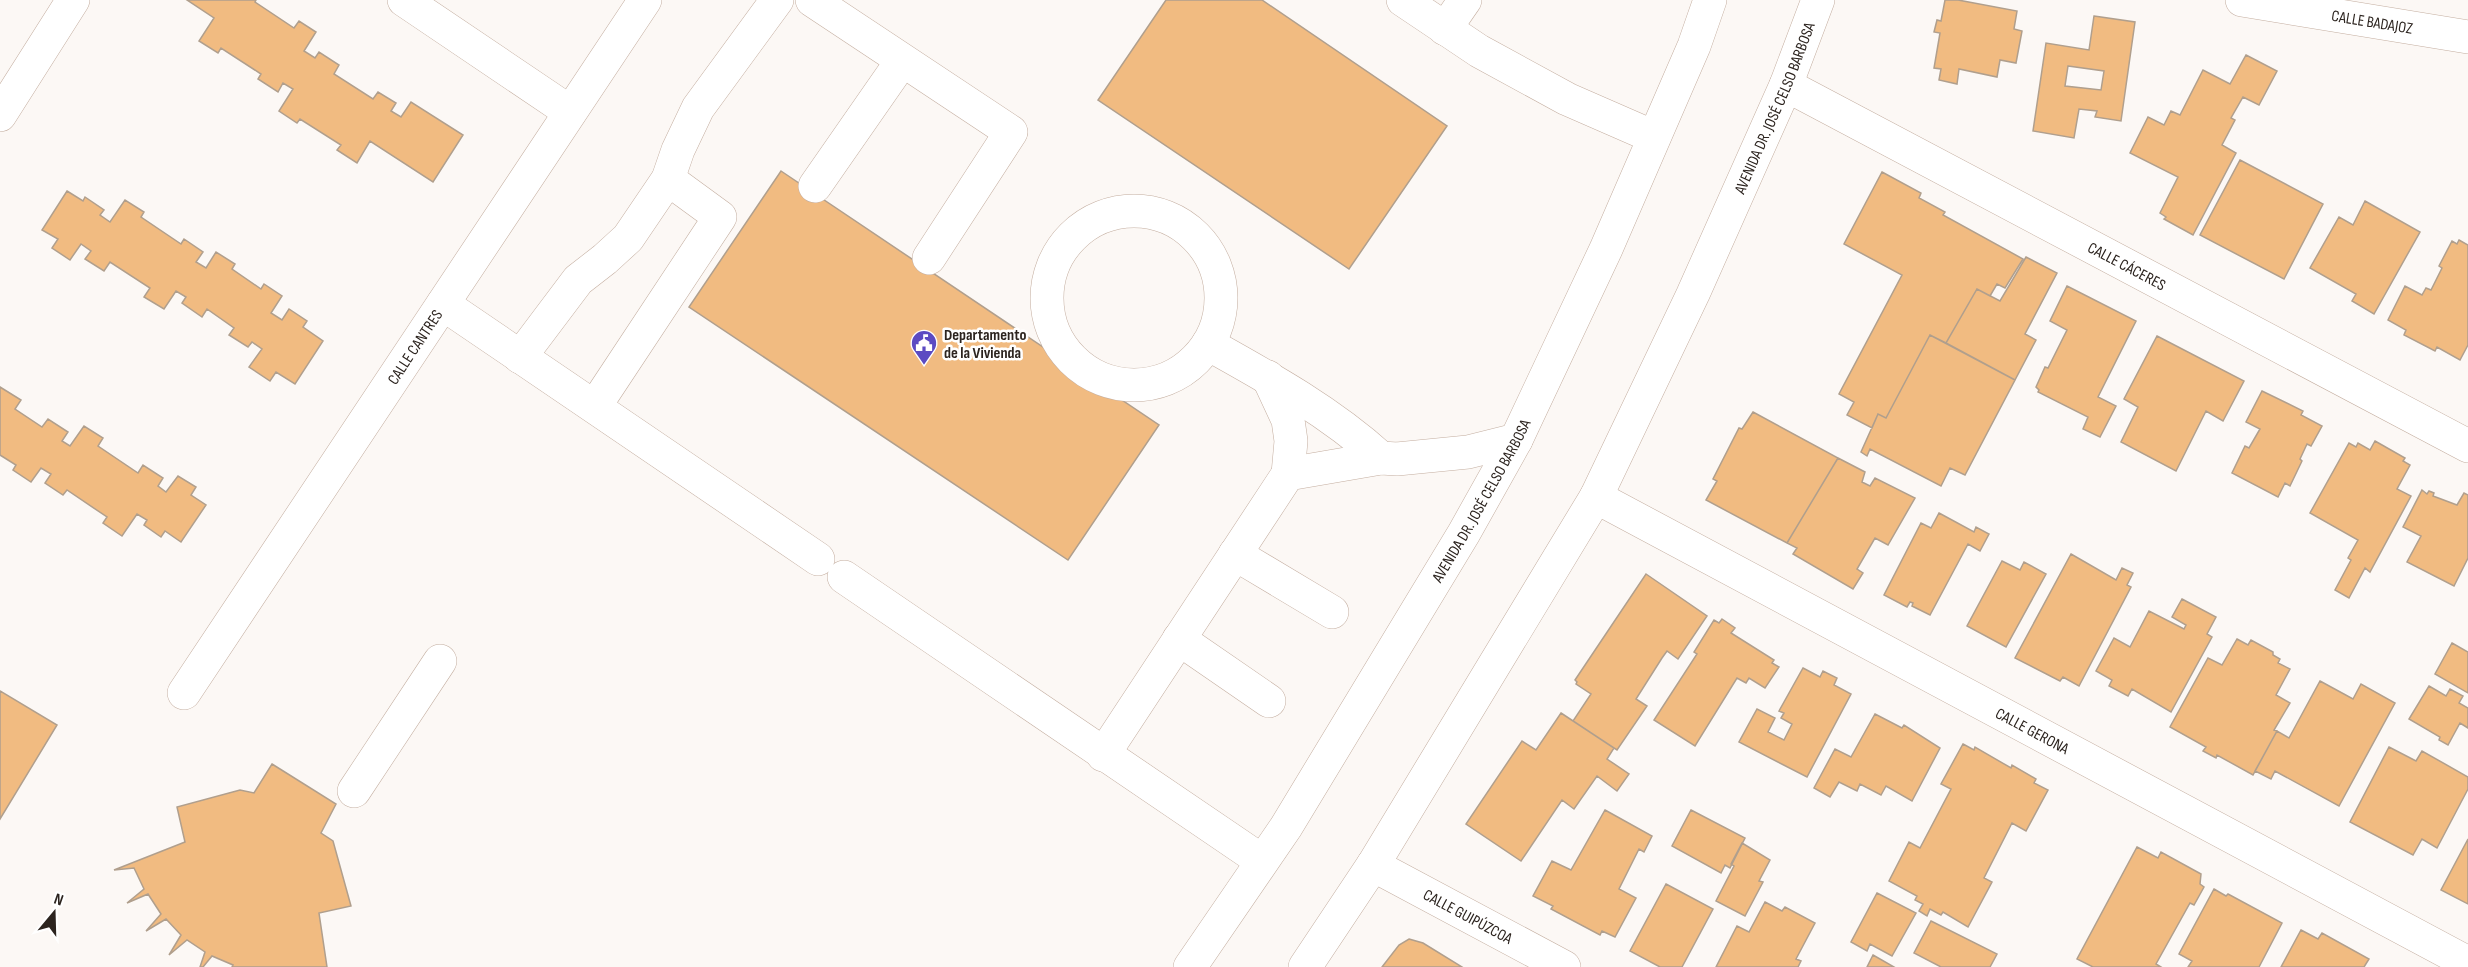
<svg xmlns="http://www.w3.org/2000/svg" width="2468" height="967" viewBox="0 0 2468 967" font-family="'Sofia Sans Condensed',sans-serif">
	<rect width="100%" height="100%" fill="#fcf8f5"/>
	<path fill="#f1bb81" stroke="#b09f8d" stroke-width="1.5" fill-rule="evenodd" d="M187,0H256L255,2L294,28L299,21L316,32L304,51L315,58L319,52L339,65L334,74L373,99L378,92L396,103L391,111L401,117L411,102L463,135L433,182L370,141L357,163L337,150L341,145L300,119L297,123L279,111L293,89L283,83L278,92L258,79L261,74L221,48L218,53L199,41L214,18Z
		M1166,0H1262L1447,126L1349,269L1098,100Z
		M1945,0H1958L2017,11L2014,29L2022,31L2016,63L2000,60L1997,77L1959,69L1957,84L1939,80L1941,69L1934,68L1940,33L1934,32L1937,20L1941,21Z
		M2094,16L2135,22L2121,121L2095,117L2097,111L2079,109L2074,138L2033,131L2046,43L2089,50ZM2068,66L2104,71L2101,90L2065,86Z
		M2246,55L2277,71L2259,105L2243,97L2231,118L2235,120L2222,145L2236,153L2193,235L2164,219L2166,217L2160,213L2178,177L2130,153L2148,117L2164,125L2171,111L2180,115L2203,70L2230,84Z
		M2240,160L2323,204L2284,279L2200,235Z
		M781,171L1159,425L1068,560L689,307Z
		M1882,172L1921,193L1919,198L1945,212L1943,215L2023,259L2005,288L1997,284L1990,296L1977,289L1946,343L1930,335L1886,418L1878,414L1872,428L1847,415L1854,402L1839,394L1902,275L1844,244Z
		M67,191L83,201L85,197L104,210L100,215L110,222L125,200L144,212L141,217L181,244L184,239L203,252L196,262L206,268L216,252L235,264L232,269L261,289L264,284L282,296L271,313L282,320L289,309L307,321L303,327L323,341L295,384L276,372L270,381L249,367L262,349L252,342L248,347L229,335L234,328L207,309L202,317L182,303L186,297L176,291L164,309L144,297L150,288L110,262L104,271L85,259L91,251L81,244L70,260L52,248L58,239L42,230Z
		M2365,201L2420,232L2374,314L2352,301L2356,294L2310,268L2339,217L2353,225Z
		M2459,240L2468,245V345L2460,360L2437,347L2435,351L2404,335L2406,330L2388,320L2405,286L2422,295L2426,288L2431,290L2442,268L2439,266L2452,241L2457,244Z
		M2026,257L2057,273L2025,334L2036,340L2015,380L1946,343L1977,289L2000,301Z
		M2067,286L2136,321L2098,397L2116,406L2100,437L2083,429L2088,417L2038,392L2039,390L2036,387L2045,367L2048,368L2067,330L2050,321Z
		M1930,335L2015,380L1965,475L1950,468L1941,486L1870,449L1867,456L1861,452L1878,414L1886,418Z
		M2157,336L2244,381L2223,421L2206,411L2176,471L2121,442L2138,407L2124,399Z
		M0,387L21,400L15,409L42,427L48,419L68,432L62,441L70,446L84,426L103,438L98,446L138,473L143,465L163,478L158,486L166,492L178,476L196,487L191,495L206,505L181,542L165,531L161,537L144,525L147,520L137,514L122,536L103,523L107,517L67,490L63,495L45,483L51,474L41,468L31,482L13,470L16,465L0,455Z
		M2262,391L2303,411L2301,415L2322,426L2311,446L2307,444L2300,459L2302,461L2290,486L2285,483L2278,497L2232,473L2245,446L2249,448L2260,429L2246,422Z
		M1753,412L1838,458L1787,543L1706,500L1717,481L1713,479L1739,428L1742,429Z
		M2375,441L2405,458L2403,461L2410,465L2397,489L2411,496L2370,572L2365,568L2349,598L2335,590L2351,560L2348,558L2358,540L2310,513L2349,443L2356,447L2358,443L2370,450Z
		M1838,458L1865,472L1862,482L1870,486L1875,478L1915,498L1888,545L1875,538L1857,569L1863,573L1853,589L1793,554L1797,548L1787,543Z
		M2422,490L2427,494L2429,491L2434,493L2433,496L2457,505L2464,493L2468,495V558L2454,586L2407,562L2421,536L2403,527Z
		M1939,513L1974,532L1976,527L1989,534L1980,551L1968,544L1930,615L1912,606L1913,603L1910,602L1907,607L1884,595L1921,523L1931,528Z
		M2071,554L2116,580L2122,568L2133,573L2127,585L2131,587L2079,686L2063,677L2060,681L2015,658Z
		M2002,561L2020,570L2024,562L2046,574L2006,647L1967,626Z
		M1646,574L1707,616L1678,659L1667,651L1662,658L1636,699L1647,706L1617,750L1573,721L1591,694L1576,684L1577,682L1575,680Z
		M2182,599L2216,617L2207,634L2212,637L2171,712L2132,689L2128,696L2109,686L2112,680L2096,671L2114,638L2130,647L2149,611L2184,629L2186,625L2172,617Z
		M1722,619L1735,628L1731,633L1774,660L1772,663L1779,667L1765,688L1749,678L1746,683L1737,678L1695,746L1654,720L1697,654L1694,652L1714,620L1719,623Z
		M2237,639L2248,645L2251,640L2273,652V655L2280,659L2278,663L2290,669L2276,695L2290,703L2274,730L2277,731L2253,775L2217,755L2216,758L2203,751L2206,747L2170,727L2208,658L2222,665Z
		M2452,643L2468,652V693L2435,674Z
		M1803,668L1820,677L1823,671L1837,678L1834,685L1851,694L1807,777L1739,742L1757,709L1775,718L1768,732L1784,740L1792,724L1781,718L1784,713L1779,711Z
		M2320,681L2353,699L2361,684L2395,703L2339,806L2275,771L2271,779L2255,771L2277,731L2289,738Z
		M2429,686L2446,696L2450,689L2463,696L2459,703L2468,708V728L2460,723L2448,745L2439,740L2440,737L2409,719Z
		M0,691L57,725L0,819Z
		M1561,713L1614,748L1607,759L1629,774L1617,791L1597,776L1574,809L1562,800L1521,861L1466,824L1522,741L1536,750Z
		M1875,714L1902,728L1904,725L1940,748L1912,801L1886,786L1881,795L1860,784L1857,791L1839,782L1830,797L1814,788L1835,749L1851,757Z
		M1963,744L1974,750L1975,747L2011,768L2012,765L2036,779L2034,783L2048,790L2026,831L2012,823L1984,878L1992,882L1968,927L1943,912L1941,915L1930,909L1927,916L1919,911L1923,904L1915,900L1917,896L1889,881L1909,842L1920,848L1951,789L1941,784Z
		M2389,747L2416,761L2422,751L2468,777V789L2437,848L2422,839L2413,855L2350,822Z
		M272,764L336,804L321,833L333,841L351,906L319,913L327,967H232L233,965L212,956L203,967H200L205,952L187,940L169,955L181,935L166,919L146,931L161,914L148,894L127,903L144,889L134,868L114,870L185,842L177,807L240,790L254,793Z
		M1605,810L1652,836L1644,852L1639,849L1619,889L1636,898L1615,937L1602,931L1600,935L1551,909L1553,906L1533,896L1552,861L1571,870Z
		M1691,810L1745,838L1730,868L1725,865L1721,873L1672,846Z
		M2468,839V904L2441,890Z
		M1742,843L1770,860L1759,881L1763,882L1745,916L1716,901L1734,866L1731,864Z
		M2137,847L2158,858L2161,852L2201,874L2200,884L2204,887L2194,905L2190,903L2156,964L2161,967H2093L2077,959Z
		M1666,884L1713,909L1682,967H1660L1630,951Z
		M2214,889L2226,896L2228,894L2282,923L2259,967H2188L2192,961L2179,954Z
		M1877,893L1916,913L1892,956L1870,944L1867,951L1851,942Z
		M1765,902L1782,911L1785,907L1815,923L1796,959L1801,961L1798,967H1716L1737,926L1749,932Z
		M1931,921L1997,954L1990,967H1941L1914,953Z
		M2301,930L2318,939L2322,933L2369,959L2364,967H2281Z
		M1409,939L1423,943L1462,967H1382L1399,945Z
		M1873,955L1894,967H1867Z"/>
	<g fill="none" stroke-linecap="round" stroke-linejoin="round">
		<g stroke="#c4aea0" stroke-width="34">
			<g id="minor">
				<path d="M404,0L570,112"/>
				<path d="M812,0L1011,132L929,258"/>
				<path d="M1403,0L1479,51L1567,99L1654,137"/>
				<path id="s1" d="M2242,0L2468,37"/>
				<path d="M1445,29L1465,0"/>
				<path id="s2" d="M1786,85L2468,446"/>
				<path d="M0,115L73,0"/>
				<path d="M815,186L902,61"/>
				<circle cx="1134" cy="298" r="87"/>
				<path d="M443,304L818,559"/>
				<path d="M1208,344C1269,378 1329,411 1381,458"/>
				<path d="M520,357L578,280L605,259L628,238L668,179L678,150L698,108L777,0"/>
				<path d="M1268,377L1288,420L1291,441L1288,474"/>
				<path d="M595,406L720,217L668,179"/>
				<path id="s3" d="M1596,497L2468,963"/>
				<path d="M1235,554L1332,612"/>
				<path d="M844,577L1262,861"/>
				<path d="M1179,639L1269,701"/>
				<path id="s4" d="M184,693L645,0"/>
				<path d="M1103,755L1288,474L1381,458L1397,459L1468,452L1516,440"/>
				<path d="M354,791L440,661"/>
				<path id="s5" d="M1373,865L1564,967"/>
			</g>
		</g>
		<g stroke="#c4aea0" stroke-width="34">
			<g id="major">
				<path id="s6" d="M1190,967L1286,827L1464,533L1516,440L1606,249L1694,46L1710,0"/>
				<path id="s7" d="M1305,967L1373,865L1596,497L1693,294L1786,85L1818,0"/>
			</g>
		</g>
		<use href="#minor" stroke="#fff" stroke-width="33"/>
		<use href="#major" stroke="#fff" stroke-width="33"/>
	</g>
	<defs>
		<g id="civic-pin" transform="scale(1.35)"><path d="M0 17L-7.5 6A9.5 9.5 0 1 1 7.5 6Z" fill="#5b4ac2" stroke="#fff"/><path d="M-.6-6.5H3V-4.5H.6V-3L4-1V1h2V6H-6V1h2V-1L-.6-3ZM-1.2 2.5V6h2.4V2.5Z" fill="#fff"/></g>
	</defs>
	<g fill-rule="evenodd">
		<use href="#civic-pin" x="924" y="343"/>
	</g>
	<g text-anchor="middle" stroke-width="5" stroke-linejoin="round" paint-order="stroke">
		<g font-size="16" fill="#2c241f" stroke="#fff">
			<text dy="6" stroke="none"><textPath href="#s1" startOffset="132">CALLE BADAJOZ</textPath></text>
			<text dy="6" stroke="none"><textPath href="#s7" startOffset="981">AVENIDA DR. JOSÉ CELSO BARBOSA</textPath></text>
			<text dy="6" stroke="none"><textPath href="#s2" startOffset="386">CALLE CÁCERES</textPath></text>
			<text dy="6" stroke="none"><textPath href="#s4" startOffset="416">CALLE CANTRES</textPath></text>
			<text dy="6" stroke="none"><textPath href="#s6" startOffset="550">AVENIDA DR. JOSÉ CELSO BARBOSA</textPath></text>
			<text dy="6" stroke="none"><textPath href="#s3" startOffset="495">CALLE GERONA</textPath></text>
			<text dy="6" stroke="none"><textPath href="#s5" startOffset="108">CALLE GUIPÚZCOA</textPath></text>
		</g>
		<g font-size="16" font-weight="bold" fill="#2c241f" stroke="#fff" text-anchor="start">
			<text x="944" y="340">Departamento<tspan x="944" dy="18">de la Vivienda</tspan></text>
		</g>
	</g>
	<g transform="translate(54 913) rotate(19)" stroke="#ffffff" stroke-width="4.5" paint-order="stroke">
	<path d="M0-4.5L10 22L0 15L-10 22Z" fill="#2c241f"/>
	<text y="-9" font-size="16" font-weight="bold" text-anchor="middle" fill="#2c241f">N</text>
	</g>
</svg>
